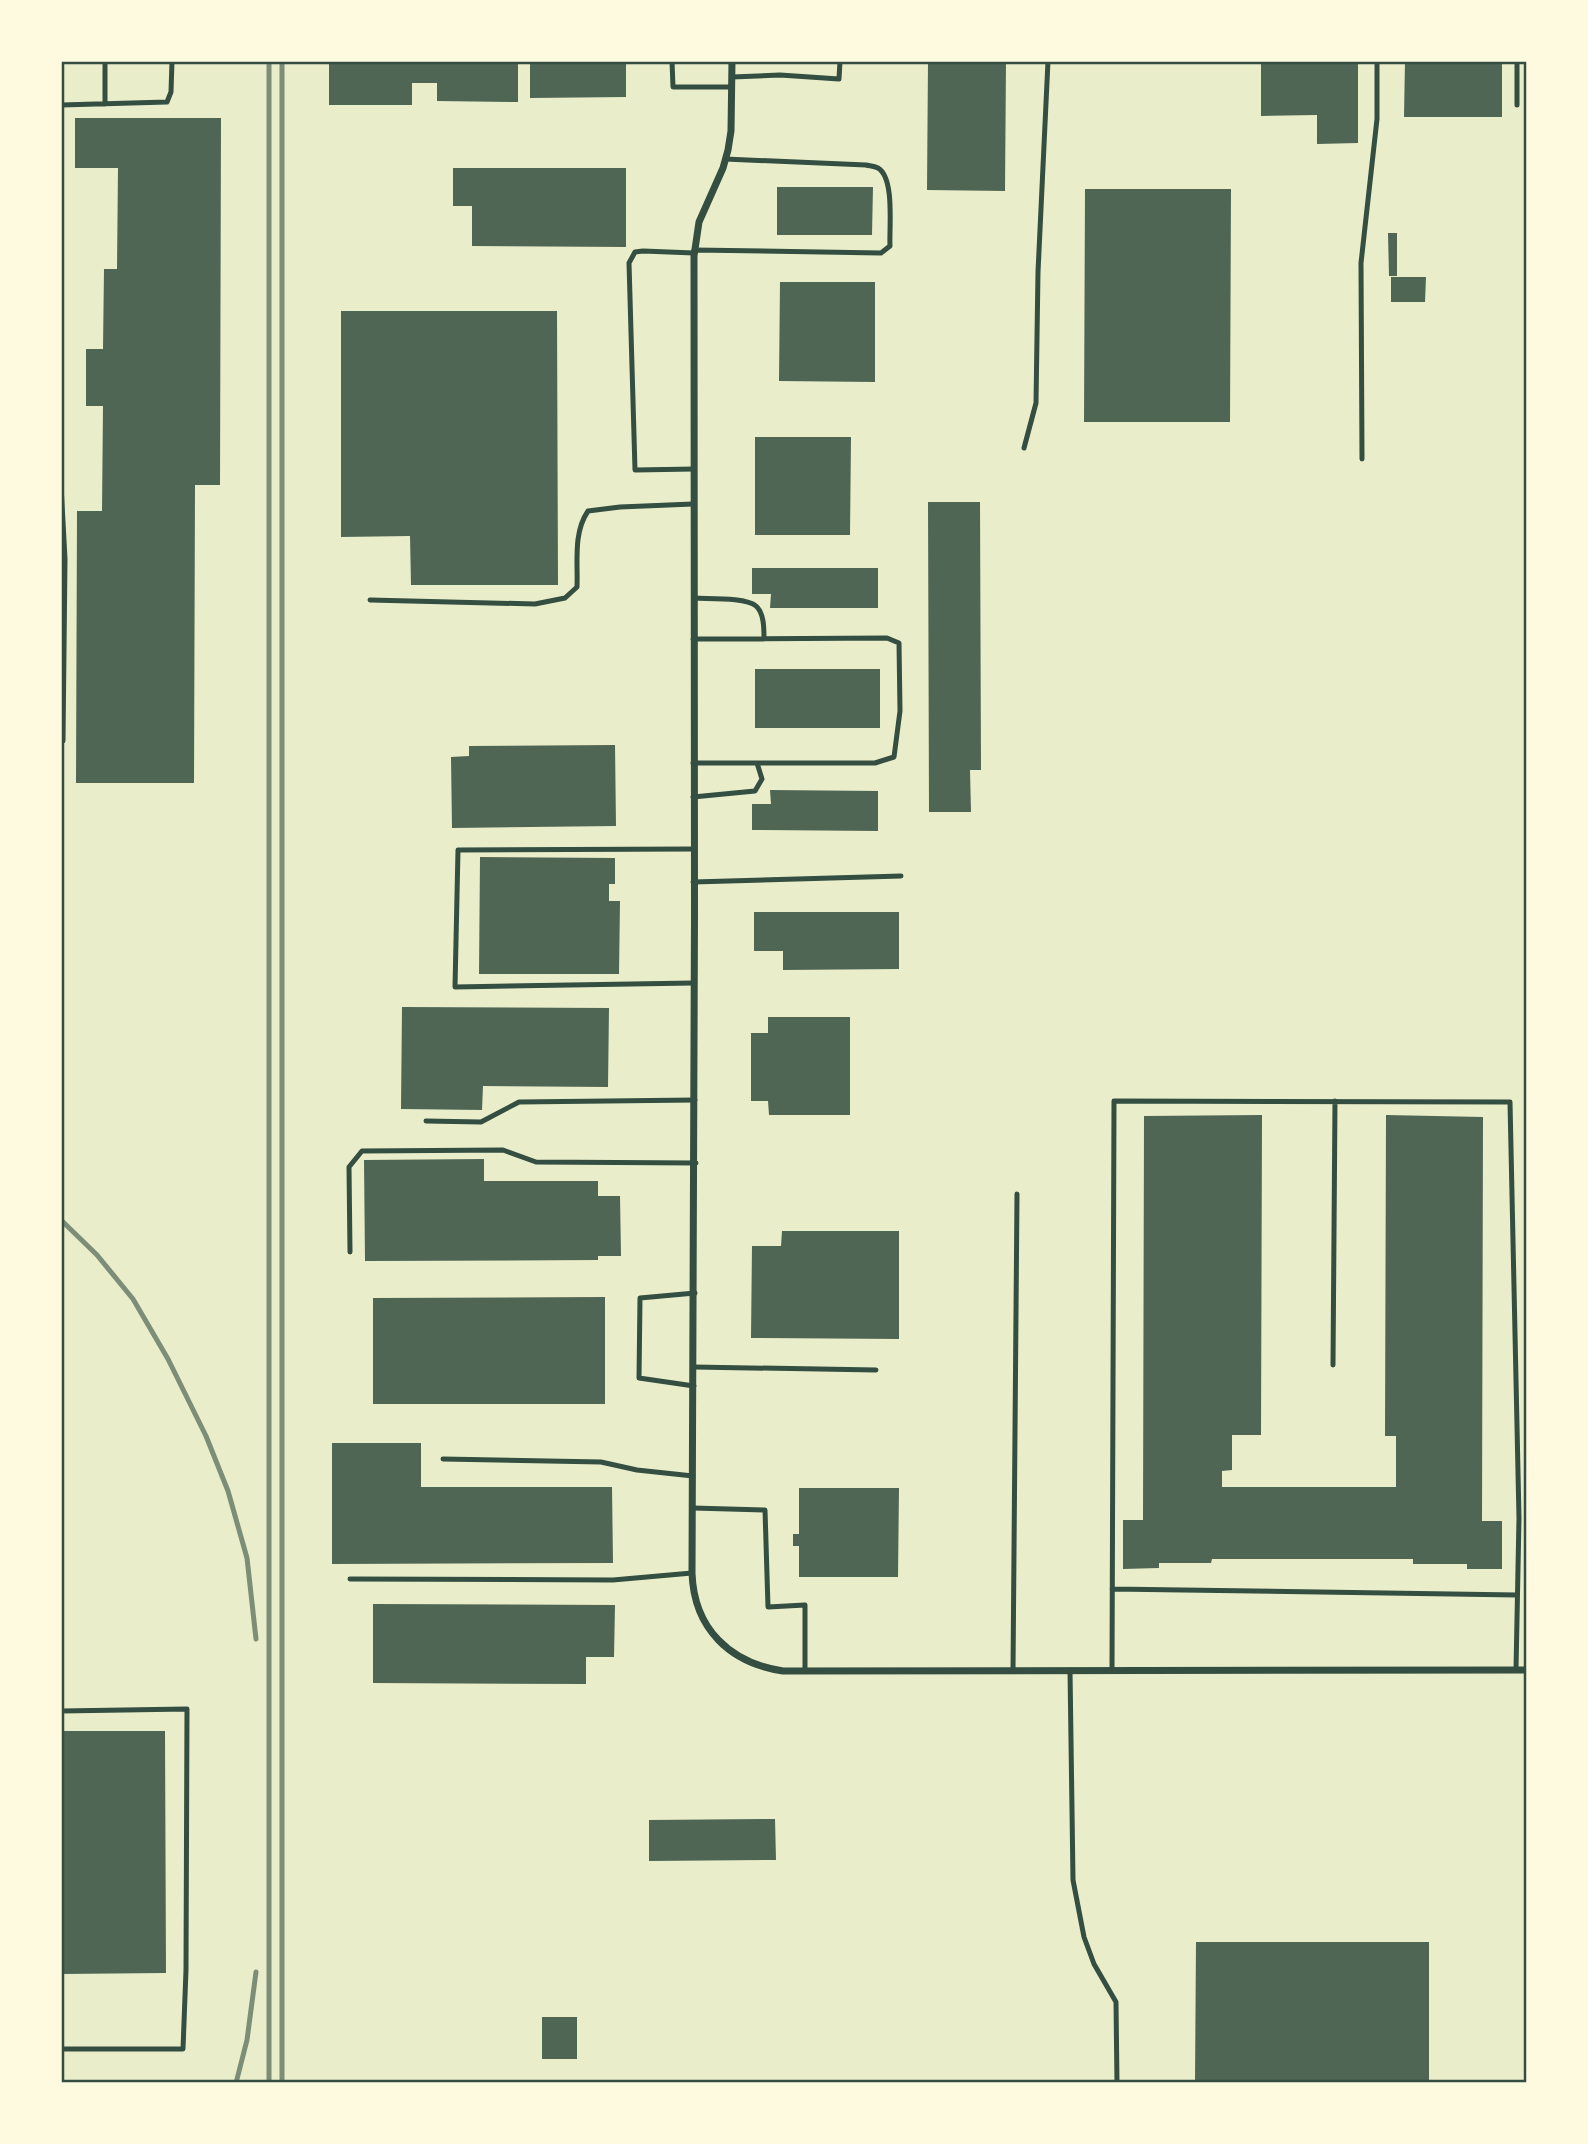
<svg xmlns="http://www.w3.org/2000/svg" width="1588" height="2144" viewBox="0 0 1588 2144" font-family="'Open Sans',sans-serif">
	<rect width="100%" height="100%" fill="#e9edc9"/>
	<path fill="#4f6655" d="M329,61H518V102L437,101V83H412V105H329Z
		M530,61H626V97L530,98Z
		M928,61H1006L1005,191L927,190Z
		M1261,61H1358V143L1317,144V115L1261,116Z
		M1405,61H1502V117H1404Z
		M75,118H221L220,485H195L194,783H76L77,511H102L103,406H86V349H103L104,269H117L118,168H75Z
		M453,168H626V247L472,246V206H453Z
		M777,187H873L872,235H777Z
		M1085,189H1231L1230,422H1084Z
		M1388,233H1397V276H1389Z
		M1391,277H1426L1425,302H1391Z
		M780,282H875V382L779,381Z
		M341,311H557L558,585H411L410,536L341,537Z
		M755,437H851L850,535H755Z
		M928,502H980L981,770H970L971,812H929Z
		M752,568H878V608H770L771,594H752Z
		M755,669H880V728H755Z
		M615,745L616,826L452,828L451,757L469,756V746Z
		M770,790L878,791V831L752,830V804H771Z
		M480,857L615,858V884H609V901H620L619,974H479Z
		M754,912H899V969L783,970V951H754Z
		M402,1007L609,1008L608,1087L483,1086L482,1110L401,1109Z
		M768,1017H850V1115H769L768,1101H751V1033H768Z
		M1262,1115L1261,1435H1232V1470L1222,1471V1487H1396V1436H1385L1386,1115L1483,1117L1482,1521H1502V1569H1467V1564H1413V1559H1212L1211,1563H1159V1568L1123,1569V1520H1143L1144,1116Z
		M484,1159V1181H598V1196H620L621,1256H598V1260L365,1261L364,1160Z
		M782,1231H899V1339L751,1338L752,1246H781Z
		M605,1297V1404H373V1298Z
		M332,1443H421V1487H612L613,1563L332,1564Z
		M799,1488H899L898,1577H799V1546H793V1534H799Z
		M373,1604L615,1605L614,1657H586V1684L373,1683Z
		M61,1731H165L166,1973L61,1974Z
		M775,1819L776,1860L649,1861V1820Z
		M1196,1942H1429V2083H1195Z
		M542,2017H577V2059H542Z"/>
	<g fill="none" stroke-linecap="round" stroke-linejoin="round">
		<path stroke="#344e41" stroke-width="5" d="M105,61V104
			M672,61L673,87H732
			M732,77L780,75L839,79L840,61
			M61,105L167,102L171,92L172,61
			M1517,105V61
			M694,250L881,253L890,246C889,228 895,178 878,168C874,166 870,166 866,165L725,159
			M1024,448L1036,403L1038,272L1048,61
			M1362,459L1361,263L1377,119V61
			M694,469L635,470L629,263L635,252L643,251L694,253
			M61,485L65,559L63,741
			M694,598C708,599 746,597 756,606C764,613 764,628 764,639
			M370,600L535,604L565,598L577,587C578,562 573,533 588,511L620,507L693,504
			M693,763H875L894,757L900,711L899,643L887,638L693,639
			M693,797L755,791L762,779L757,763
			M693,882L901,876
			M693,983L455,987L458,850L693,849
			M426,1121L481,1122L519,1102L695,1100
			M350,1252L349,1167L362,1151L503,1150L536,1162L696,1163
			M1333,1365L1335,1101
			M694,1367L876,1370
			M694,1386L639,1378L640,1298L695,1293
			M443,1459L601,1462L637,1470L693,1476
			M693,1508L765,1510L768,1607L805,1605V1671
			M350,1579L613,1580L692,1573
			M1112,1589L1517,1595
			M1070,1670L1073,1880L1084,1937L1094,1964L1116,2002L1117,2083
			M1112,1670L1114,1101L1510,1102L1519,1518L1516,1670
			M1013,1671L1017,1194
			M61,1711L187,1709L186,1970L183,2049H61"/>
		<path stroke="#344e41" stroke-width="7" d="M732,61L731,131L728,150L723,168L699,222L694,256C694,695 696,1134 692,1573C694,1629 730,1663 783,1671L1527,1670"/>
		<path stroke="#7c8e77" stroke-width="5" d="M61,1220L97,1255L133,1299L168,1359L206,1436L228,1491L247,1558L256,1639
			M236,2083L247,2040L256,1972
			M269,2083V61
			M282,2083V61"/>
	</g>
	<rect width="1588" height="2144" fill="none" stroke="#fefae0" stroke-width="126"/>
	<rect x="63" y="63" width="1462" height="2018" fill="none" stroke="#344e41" stroke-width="2.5"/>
</svg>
